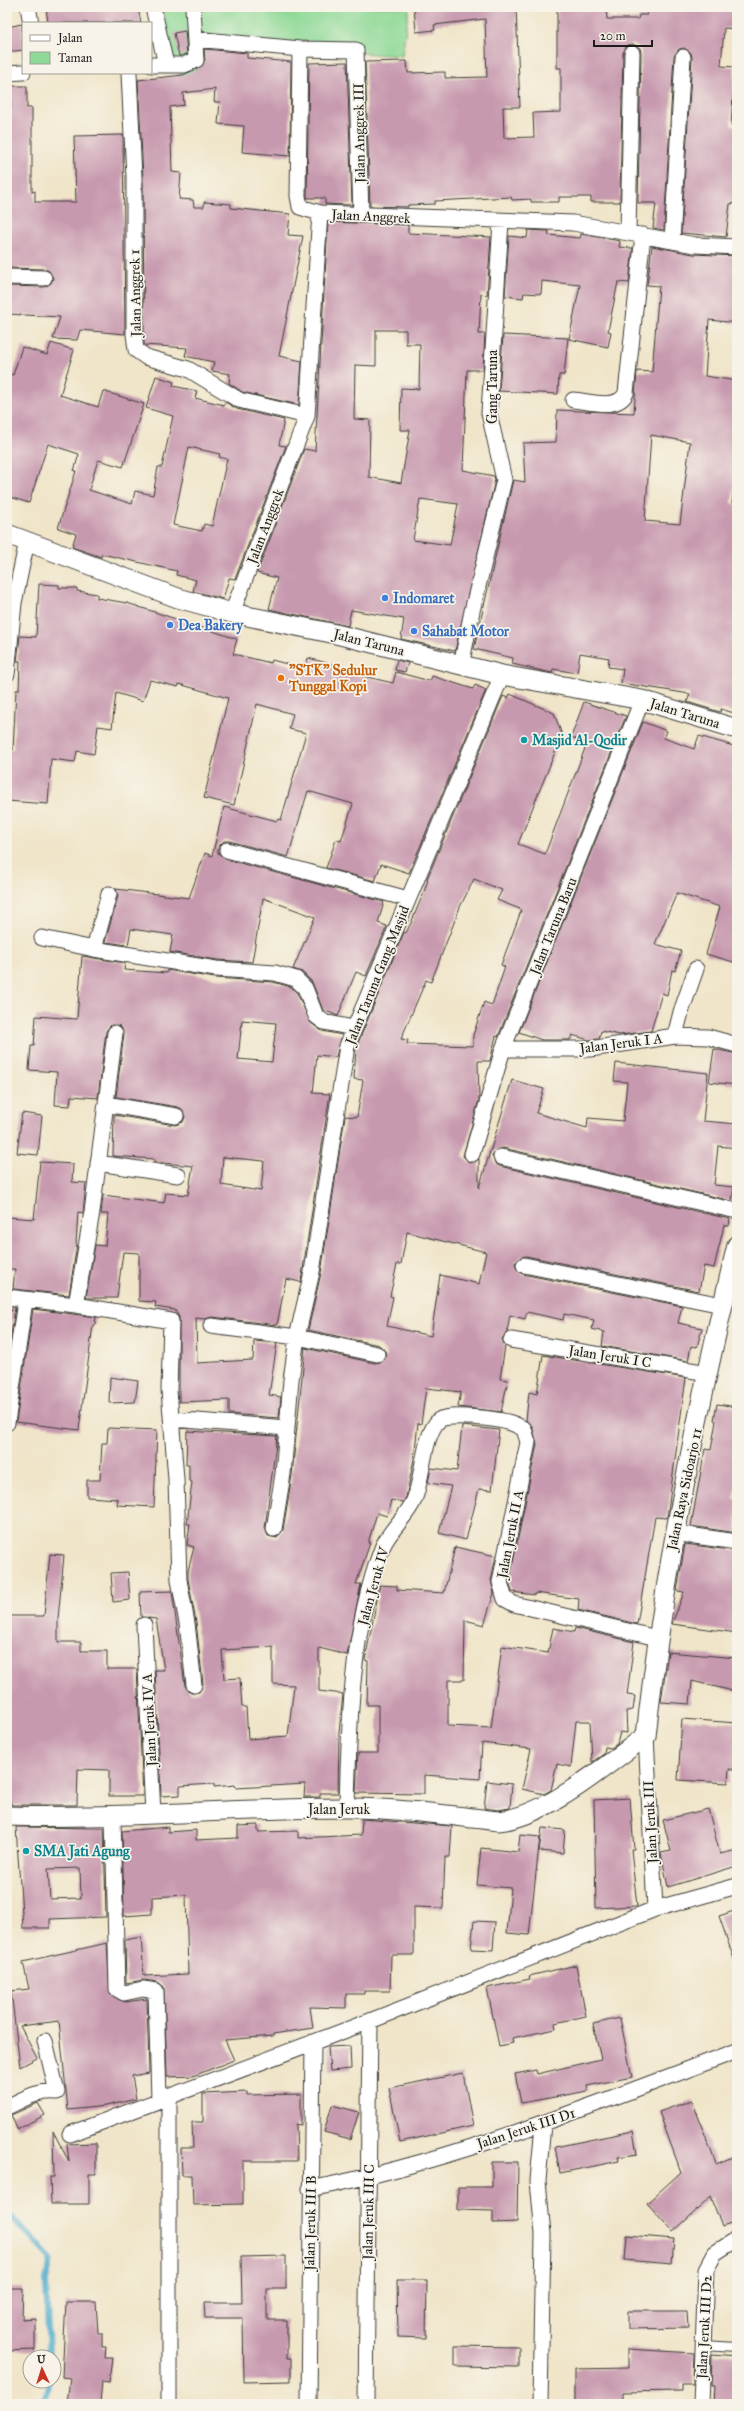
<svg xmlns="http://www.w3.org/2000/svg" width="744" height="2411" viewBox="0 0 744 2411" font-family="'IM FELL Great Primer',serif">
	<rect width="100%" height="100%" fill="#f7f3e8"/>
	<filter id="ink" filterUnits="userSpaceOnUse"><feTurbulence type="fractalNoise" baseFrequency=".025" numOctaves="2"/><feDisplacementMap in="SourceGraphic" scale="8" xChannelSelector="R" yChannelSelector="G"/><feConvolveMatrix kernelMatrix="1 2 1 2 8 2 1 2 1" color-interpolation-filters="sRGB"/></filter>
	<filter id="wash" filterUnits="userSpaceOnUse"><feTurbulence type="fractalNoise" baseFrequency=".012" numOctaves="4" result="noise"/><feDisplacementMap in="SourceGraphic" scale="16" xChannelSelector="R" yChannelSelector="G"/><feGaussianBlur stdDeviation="0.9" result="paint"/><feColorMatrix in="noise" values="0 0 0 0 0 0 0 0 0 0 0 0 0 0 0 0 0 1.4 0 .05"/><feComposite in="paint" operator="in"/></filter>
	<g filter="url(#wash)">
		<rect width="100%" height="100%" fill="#f0e5c9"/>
		<path fill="#8ed996" stroke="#557a59" d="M161,7H409L402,56L199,41L203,80L180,79Z"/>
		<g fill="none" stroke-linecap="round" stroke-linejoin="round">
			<path stroke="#4dabcc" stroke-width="6" d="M7,2212L51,2259L46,2281L49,2357
				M48,2404L45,2398L49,2381"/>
		</g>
		<g id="blocks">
			<path fill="#c799af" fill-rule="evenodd" d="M46,7H138L141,23H48Z
				M414,7H516L520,107H503L504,138L534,137L533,113L561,112V68H557V7H606L607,19H638L639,15H647L646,7H737V29L724,28L721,66L735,67L731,125L737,126V203L730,204L726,237L681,233L692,58L691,53L684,48L679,49L674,56L664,230L653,228L656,203H638L641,53L640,48L633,44L627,45L623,53L620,202H591V197H559V202H531V199L512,200L511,197L435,201V204L408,205V207L370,206L365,62L407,61L408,73L445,72V78L487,77L485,19L434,25L435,30L416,32Z
				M22,24L23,50L7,52V27Z
				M185,31L187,54L179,56L174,33Z
				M204,49L247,53V58L291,62L290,156L242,152L244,126L218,124L220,102H214L215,89L183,93L184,105L170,107L172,172L181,173L179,199L193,200L194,207H204V202L231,204V208L290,214L288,235L303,236L279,356L302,361L299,405L242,392L229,383L230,374L212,371L214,362L185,356L187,348L144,345L143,177L138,80L183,75L199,68L205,60Z
				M347,62L352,205L325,204V198H307V195L309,63Z
				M11,86H27V108H32V192L35,191V202H76L74,136L123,135L125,334L80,330L77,340L53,339L60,317L7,314V286L44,287L51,283L53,278L49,271L45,269L7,268V108H11Z
				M328,222L408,225V233L491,237L487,295L481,294L479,334H485L483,370H467L463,470L494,476L495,480L455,651L401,639L404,619L351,610L348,626L269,609L277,578L257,573L304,449L315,451ZM376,330H406V344H420L419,389L401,388L400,430H410L401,483L369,477L370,420L354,419L355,365L376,366ZM420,499L458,504L450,545L413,540Z
				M528,230L549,231L548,235L580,238L581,234L620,241L619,247L633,248L629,283L618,282L608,331L611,332L608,347L569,339L580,285L542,281L541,294L524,293L523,298L505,296L509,236L527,238Z
				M652,246L693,254L737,256V323L709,320L705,376L737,381V465L732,503L737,504V714L721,709L720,712L687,702L690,694L621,683L623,669L608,667L609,658L580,653L577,673L553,669L552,673L512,664L513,658L474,649L513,480L525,482L523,443L556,442L557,410L634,413L637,371L652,372L659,286L647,285ZM651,435L690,442L680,524L645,521Z
				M503,335L568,338L564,375H559L558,394L499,391Z
				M51,343L74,350L60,395L98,407L103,391L144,404L123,467L98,460L89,490L132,504L135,491L153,495L158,467H162L173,416L146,408L156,376L174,382L173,386L197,391L195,398L224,405L225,402L237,409L284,420L279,445L286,446L235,579L229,578L223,599L193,591L196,580L176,575L177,571L102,554L101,557L72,547L76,534L58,528L76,471H74L79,454L48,444L29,503L7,496V385L10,374L13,375L22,347L47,355ZM189,447L220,454L219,457L227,459L212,526L204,524L202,531L173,525Z
				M39,584L59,585V588H77V591L97,594V598L127,603L237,639L233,654L271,663L272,660L305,669L308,658L338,666L337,670L393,683L396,672L430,681L432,676L473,689L475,685L486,690L409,873L381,864L375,881L326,868L336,840L341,841L353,804L308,791L288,857L229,841H224L218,847V853L225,859L384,902L378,923L387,926L366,976L356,972L338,1016L323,1010L312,982L302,972L293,969L315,917L263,898L252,962L217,960L170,952L173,935L131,929L128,945L105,942L118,896L116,889L189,898L205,853L212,856L224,807L277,821L278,819L281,820L306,733L289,729L293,714L257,704L234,805L204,798L228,698L179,684L178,687L150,680L143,701L116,693L112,728L98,726L94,754L77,751L75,762L51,759L48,804L7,801V750H13L16,690H19L20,661H17L20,636L36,637Z
				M397,660L408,663L405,672L395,670Z
				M510,694L554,713L562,735L518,844L545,854L587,743L571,737L584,702L626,716L498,1037L496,1036L490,1061H478L479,1100L463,1156L470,1163L479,1159V1188L512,1080L544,1089L536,1113L587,1128L588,1118L623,1121L627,1082L614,1081L616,1063L708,1073L703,1121L737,1124V1148L718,1146L714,1185L734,1187L732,1201L503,1148L495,1151L492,1155L495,1163L499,1166L730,1219L729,1226L724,1225L714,1268L704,1266L699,1291L526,1256L521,1257L515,1263L516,1268L522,1274L682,1306L678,1323L702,1328L697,1347L691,1346L688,1361L602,1346L604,1332L592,1329L594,1320L564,1314L563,1320L527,1312L525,1319L510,1315L507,1332L502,1339L505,1346L500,1379L508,1380L501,1412L458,1407L461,1392L426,1388L421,1424L418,1423L414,1459L406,1497L403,1502L391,1500L387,1516L377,1513L368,1543H370L356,1584H361L347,1655L319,1648V1691L343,1694L339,1732L338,1793H320V1797H304L305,1784L236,1788L235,1785L214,1787V1784L180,1786V1795L161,1796L155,1670H164L156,1619L141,1617L140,1592L172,1591L185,1686L191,1693L199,1692L203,1684L196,1622L188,1579V1571L194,1547L187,1545L190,1524H187L192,1482L189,1481V1465H186L187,1431L277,1436L265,1528L268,1536L277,1538L283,1530L292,1475L305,1348L375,1363L380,1362L386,1356L385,1351L379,1345L308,1330L321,1273L345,1116L357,1117L363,1080L354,1079L356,1048L404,932L406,933L411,923L424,892L428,880L427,879L503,696L508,698ZM474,879L502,890L497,900L520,909L521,911L501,965L505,967L492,1005L484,1002L473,1035V1046L407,1044L408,1040L401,1039L426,980L431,982L460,907ZM407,1232L486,1252L479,1284L440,1275L431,1336L387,1326L393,1297L390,1296L397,1264H401ZM273,1647V1684L294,1685L288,1736L248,1739L246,1707H242L240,1678L224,1679L222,1650Z
				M643,722L667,731L664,738L694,749L699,736L737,747V963L706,954L720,907L677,893L655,944L681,951L675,971L672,970L667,995L662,993L651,1031L620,1035L601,1031L599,1039L589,1040L572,1035L570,1040H542L519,1032Z
				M82,956L125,963L124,970L167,973V970L215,978L273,982L291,987L297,993L311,1023L322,1031L342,1035L336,1057L317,1055L313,1093L330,1094L301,1282L286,1279L277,1325L212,1317L205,1319L196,1318L197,1363L253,1360L254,1341L277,1343L269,1395L281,1397L279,1418L229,1414V1400L179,1402V1317L175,1310L155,1307L156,1302L139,1301V1253L123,1252L117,1298H86L95,1245L105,1246L108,1214H101L103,1195L164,1203L166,1193L188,1195L193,1166L154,1162V1159L113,1156L114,1115L175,1125L183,1122L185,1117L182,1109L178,1107L116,1097L124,1034L120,1026L111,1025L106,1031L98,1098L71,1096L70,1106L55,1105L57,1072L29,1070L31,1046H34L36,1016L77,1019ZM242,1020L276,1023L272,1062L238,1059ZM223,1157L264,1161L261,1191L221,1185Z
				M714,1049L737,1054V1085L709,1082Z
				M22,1113L42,1116L38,1155L17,1153Z
				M40,1162L73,1164L72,1182L86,1183L83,1213L78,1212L76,1244H77L69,1295L13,1289L15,1269H7V1217L34,1219Z
				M12,1307H15L10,1343H7V1310L12,1311Z
				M33,1309L96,1317L95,1325H93L79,1430L16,1422Z
				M543,1355L686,1378L667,1518L655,1517L637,1624L578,1610L579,1599L535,1593V1595L512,1592L509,1582L537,1444L532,1426L526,1420L529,1392L537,1394Z
				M110,1377L138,1381L135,1402L109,1403Z
				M717,1404L737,1407V1481L734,1499H737V1533L691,1526L705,1449L711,1450L716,1421L714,1420Z
				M462,1426L499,1430L492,1490L479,1489L466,1540L439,1533L451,1486L428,1483L431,1468L457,1471Z
				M108,1428L157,1430L154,1507L117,1505L118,1499L87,1497V1480H100L102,1443H107Z
				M685,1544L737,1551V1633L672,1624L684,1592L677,1591Z
				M455,1547L496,1556L491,1580L494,1593L484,1625L465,1620L464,1680H448V1726L491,1728L502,1646L548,1653L553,1628L574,1632L575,1628L634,1642L627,1695L635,1696L633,1710L626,1711L627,1733L620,1732L617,1744L611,1748L605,1747L604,1754L592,1762L590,1721H576L571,1767L557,1764L551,1790L544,1794L522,1789L531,1749L482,1743L480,1779L424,1775V1794L356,1793L358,1753H378V1705H367L368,1661L365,1660L380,1585L397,1586V1590L444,1593Z
				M50,1554L64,1555L58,1619V1642H81V1651H107V1669H137L143,1796H109V1770L78,1769L77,1805H11V1802H7L9,1684L7,1616H44Z
				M128,1572L130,1600L113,1602L111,1573Z
				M668,1652L737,1658V1692L692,1681L690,1704L661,1702Z
				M682,1719L737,1723V1769H729L728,1783L678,1780Z
				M487,1781L512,1784L510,1808L498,1810L484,1808Z
				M630,1798L634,1849H631L637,1906L596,1908L594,1800Z
				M708,1809L720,1854L737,1850V1866L668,1887L661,1853L671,1851L663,1820Z
				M362,1819L452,1826L450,1857H445L443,1908L414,1907V1955H391L390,1991H364V1994H346V2008L310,2007L313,2028L273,2034V2036L225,2040L234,2060L193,2076L167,2077L164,1987L158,1982L144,1980L126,1983L125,1940L141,1937L144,1976L188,1974L186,1895L152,1897V1914L124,1916L122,1831L168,1827V1832L196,1830V1840L238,1838V1826L258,1825V1832L298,1831V1838L361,1835Z
				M16,1827L104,1828L106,1917L50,1919V1928H23ZM80,1868L81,1898L50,1899L48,1869Z
				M542,1828L565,1830L563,1853L539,1851Z
				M520,1835L540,1837L529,1935L507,1933L511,1888L477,1885L481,1848L518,1852Z
				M737,1910V1961L735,1962L719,1916Z
				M474,1921L495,1922L493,1950L471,1949Z
				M107,1943L110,1994L125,2002L147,1999L149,2073L132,2076L136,2099L106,2106L68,2110L59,2021L20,2026L37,2058L20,2067L11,1991L29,1989L23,1962Z
				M576,1965L586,2016L555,2023L556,2029L512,2038L513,2043L499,2046L487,1988L530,1979L529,1976Z
				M620,2018L632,2077L587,2086L588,2091L521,2103L515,2074L536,2070L537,2074L601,2059L593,2024Z
				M350,2046L351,2069L330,2071L328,2047Z
				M463,2073L473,2126L400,2142L389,2088Z
				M247,2092V2095L301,2094V2125L296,2124L297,2161H243V2204L193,2205L192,2175H182L181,2148H193L192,2122H203V2094Z
				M692,2100L716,2164L737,2155V2222L722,2227L711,2197L673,2232L647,2203L681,2172L659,2112Z
				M38,2103L45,2115L17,2129L11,2115Z
				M332,2105L359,2112L350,2139L324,2132Z
				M53,2131L69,2162L67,2144L96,2143V2174H89V2204H51L50,2177H54Z
				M633,2131L637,2154L618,2157L619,2161L560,2173L555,2147Z
				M492,2162H518L517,2222L493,2223V2211L458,2210V2187H492Z
				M627,2235L674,2239L672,2264L625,2260Z
				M286,2256V2289H267V2320H287V2358H291V2381L244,2382L243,2318H205L204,2303H242L241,2257Z
				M397,2280H427L426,2338L398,2337Z
				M7,2288H23L22,2319L35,2318V2350L7,2351Z
				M66,2302H96L98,2333H102V2347H106L105,2357H112L109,2382L102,2381L100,2404H67L70,2378L62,2377Z
				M628,2311H687L688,2328L628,2329Z
				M455,2346L519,2347V2367L455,2366Z
				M628,2349L694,2353L693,2384H681V2391L623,2392V2404H575V2369L628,2368Z
				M712,2354L737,2356V2404H713L714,2386H711Z"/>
		</g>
	</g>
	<g filter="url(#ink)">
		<use href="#blocks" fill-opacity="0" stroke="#3c3a36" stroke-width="1"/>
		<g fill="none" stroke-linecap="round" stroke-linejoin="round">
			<g stroke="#3c3a36" stroke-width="10">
				<path id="service" d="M703,2345L737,2347"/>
			</g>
			<g stroke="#3c3a36" stroke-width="17">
				<path id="minor" d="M28,7L31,23
					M153,7L166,65
					M195,39L300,49L356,50L361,215
					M300,49L298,196L300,207L320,213L573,223L695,245L737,247
					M151,65H184L196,60L193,7
					M7,73L23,72
					M129,73L134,177V334L136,350L146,357L188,369L239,400L307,416
					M628,232L632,53
					M672,241L683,57
					M7,277L44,278
					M573,400C589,401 618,411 626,393L643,235
					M232,613L307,416L320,213
					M461,666L472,611L504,480L489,413L501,222
					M7,674L14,603L27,541
					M227,850L408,899
					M109,894L94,949L216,969L275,973L296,979L305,988L316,1016L324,1022L353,1028
					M42,938L94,949
					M675,1036L681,1012L696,969
					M503,1049H590L675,1036L708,1037L737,1045
					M106,1104L176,1116
					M472,1154L503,1049L642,700
					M501,1157L737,1211
					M98,1163L178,1175
					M524,1265L722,1305
					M7,1297L76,1305L171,1321L169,1390L176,1479L179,1580L187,1623L194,1685
					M76,1305L92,1212L115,1033
					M211,1326L297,1337L377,1354
					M511,1340L708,1373
					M172,1419L287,1428L291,1380L297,1337L312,1272L347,1046L502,675
					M7,1423L25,1301
					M274,1529L283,1474L287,1428
					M674,1533L737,1542
					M144,1625L153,1814
					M646,1736L655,1909
					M347,1808C349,1720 351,1631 382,1548C389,1530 407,1517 414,1500C423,1479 423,1435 439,1420C448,1413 499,1419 511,1423C515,1424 520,1427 524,1429L528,1442L500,1582L505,1599L514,1604L657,1638
					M113,1816L117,1989L124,1993L143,1989L156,1991L159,2100
					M7,2107C24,2099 38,2090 57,2092L45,2041
					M70,2134L370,2021L655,1909L737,1886
					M310,2189C457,2161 597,2103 737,2051
					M169,2404V2095
					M309,2404L313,2042
					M366,2404L370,2021
					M540,2404L543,2234L538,2181L543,2124
					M701,2404L706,2270L715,2253L737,2239"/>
			</g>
			<g stroke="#3c3a36" stroke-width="21">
				<path id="tertiary" d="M7,534L178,598L232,613L336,634L502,675L642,700L737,729
					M7,1816C120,1819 233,1808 347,1808C397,1808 448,1815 498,1821C546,1817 606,1765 646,1736C664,1570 698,1407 737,1245"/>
			</g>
			<use href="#service" stroke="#fff" stroke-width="8"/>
			<use href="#minor" stroke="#fff" stroke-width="15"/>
			<use href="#tertiary" stroke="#fff" stroke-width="19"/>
		</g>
	</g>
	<g fill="#3f7fe0" stroke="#f7f3e8" stroke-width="1.5">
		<circle cx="385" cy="598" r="4"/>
		<circle cx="170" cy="625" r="4"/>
		<circle cx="414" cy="631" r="4"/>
	</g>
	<circle fill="#e8710a" stroke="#f7f3e8" stroke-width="1.5" cx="281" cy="678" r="4"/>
	<g fill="#0f9aa8" stroke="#f7f3e8" stroke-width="1.5">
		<circle cx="524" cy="740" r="4"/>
		<circle cx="26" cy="1851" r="4"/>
	</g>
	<g text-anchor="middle" stroke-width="3.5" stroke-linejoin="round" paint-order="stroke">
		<g font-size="14" fill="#1c1c1c" stroke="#f7f3e8">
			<text transform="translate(359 133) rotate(-91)" y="5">Jalan Anggrek III</text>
			<text transform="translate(371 216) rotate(3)" y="5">Jalan Anggrek</text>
			<text transform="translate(135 293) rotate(-91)" y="5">Jalan Anggrek 1</text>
			<text transform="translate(492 387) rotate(-90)" y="5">Gang Taruna</text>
			<text transform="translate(265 526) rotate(-69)" y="5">Jalan Anggrek</text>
			<text transform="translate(369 642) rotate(14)" y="5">Jalan Taruna</text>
			<text transform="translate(685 713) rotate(17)" y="5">Jalan Taruna</text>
			<text transform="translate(553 926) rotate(-68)" y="5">Jalan Taruna Baru</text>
			<text transform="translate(377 975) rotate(-68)" y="5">Jalan Taruna Gang Masjid</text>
			<text transform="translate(621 1043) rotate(-7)" y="5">Jalan Jeruk I A</text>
			<text transform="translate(610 1356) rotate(9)" y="5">Jalan Jeruk I C</text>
			<text transform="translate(684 1489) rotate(-78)" y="5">Jalan Raya Sidoarjo 11</text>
			<text transform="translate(510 1534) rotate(-79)" y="5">Jalan Jeruk II A</text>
			<text transform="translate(373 1586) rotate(-74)" y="5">Jalan Jeruk IV</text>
			<text transform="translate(149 1720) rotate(-93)" y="5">Jalan Jeruk IV A</text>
			<text x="339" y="1814">Jalan Jeruk</text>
			<text transform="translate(650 1822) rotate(-93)" y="5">Jalan Jeruk III</text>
			<text transform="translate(526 2128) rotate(-18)" y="5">Jalan Jeruk III D1</text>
			<text transform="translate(368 2212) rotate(-89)" y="5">Jalan Jeruk III C</text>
			<text transform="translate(310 2223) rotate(-89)" y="5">Jalan Jeruk III B</text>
			<text transform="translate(704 2327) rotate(-87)" y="5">Jalan Jeruk III D2</text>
		</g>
		<g font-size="14" font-weight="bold" fill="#366cbe" stroke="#f7f3e8" text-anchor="start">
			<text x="393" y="603">Indomaret</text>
			<text x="178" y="630">Dea Bakery</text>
			<text x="422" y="636">Sahabat Motor</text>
		</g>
		<g font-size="14" font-weight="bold" fill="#c56008" stroke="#f7f3e8" text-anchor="start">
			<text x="289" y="675">"STK" Sedulur<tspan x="289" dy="16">Tunggal Kopi</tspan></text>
		</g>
		<g font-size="14" font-weight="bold" fill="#0d838f" stroke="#f7f3e8" text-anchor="start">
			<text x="532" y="745">Masjid Al-Qodir</text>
			<text x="34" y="1856">SMA Jati Agung</text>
		</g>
	</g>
	<rect width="744" height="2411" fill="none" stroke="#f7f3e8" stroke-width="24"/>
	<rect x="22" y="22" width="130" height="52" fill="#f7f3e8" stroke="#9f9d96"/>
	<rect x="30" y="35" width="20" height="6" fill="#ffffff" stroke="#9f9d96"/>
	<text x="58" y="42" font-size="12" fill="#1c1c1c">Jalan</text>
	<rect x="30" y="52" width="20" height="12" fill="#8ed996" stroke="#9f9d96"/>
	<text x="58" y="62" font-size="12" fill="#1c1c1c">Taman</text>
	<g transform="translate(42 2369) rotate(356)"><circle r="19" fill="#f7f3e8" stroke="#9f9d96"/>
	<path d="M0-3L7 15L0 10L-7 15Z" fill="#c8321e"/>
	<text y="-6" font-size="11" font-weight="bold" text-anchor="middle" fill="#1c1c1c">U</text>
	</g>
	<path d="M594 40v6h58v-6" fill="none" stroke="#1c1c1c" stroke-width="2"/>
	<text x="600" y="40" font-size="12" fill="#1c1c1c" stroke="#f7f3e8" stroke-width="3" paint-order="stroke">20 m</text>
</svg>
